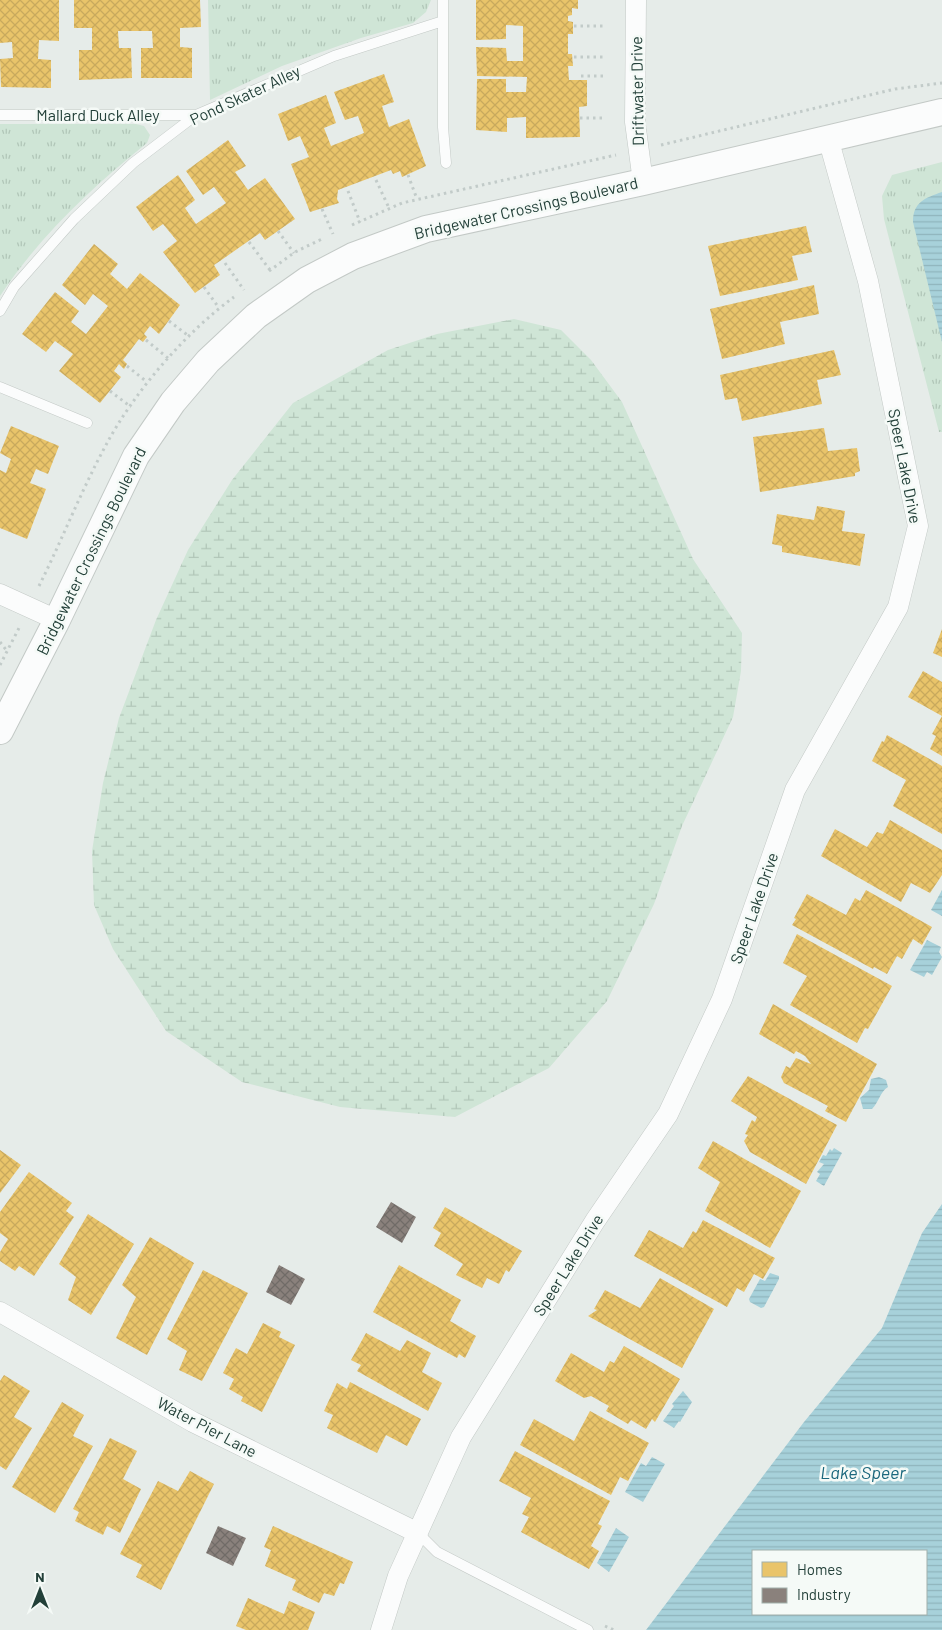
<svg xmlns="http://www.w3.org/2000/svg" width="942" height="1630" viewBox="0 0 942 1630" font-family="Barlow,sans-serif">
	<defs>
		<pattern id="grass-tufts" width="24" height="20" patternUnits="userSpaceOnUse" patternTransform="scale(1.25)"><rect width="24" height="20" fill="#cfe5d6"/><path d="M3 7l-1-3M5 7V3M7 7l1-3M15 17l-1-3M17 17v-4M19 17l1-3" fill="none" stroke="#b1c6b8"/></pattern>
		<pattern id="wetland-marsh" width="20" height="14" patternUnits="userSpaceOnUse" patternTransform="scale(1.25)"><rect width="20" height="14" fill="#cfe5d6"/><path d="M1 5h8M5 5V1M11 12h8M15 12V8" fill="none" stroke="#b1c6b8"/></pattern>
		<pattern id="water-rules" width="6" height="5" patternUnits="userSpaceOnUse" patternTransform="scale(1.25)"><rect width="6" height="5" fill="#a7d1da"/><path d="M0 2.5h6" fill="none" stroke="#8fb4bc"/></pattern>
		<pattern id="homes-cross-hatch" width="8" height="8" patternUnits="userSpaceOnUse" patternTransform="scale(1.25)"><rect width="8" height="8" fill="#e9c46a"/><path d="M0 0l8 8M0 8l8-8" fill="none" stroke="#c8a95d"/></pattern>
		<pattern id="industry-cross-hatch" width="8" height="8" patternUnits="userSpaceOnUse" patternTransform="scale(1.25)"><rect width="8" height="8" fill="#8a817c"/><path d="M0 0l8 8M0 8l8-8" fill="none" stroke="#706b67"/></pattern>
	</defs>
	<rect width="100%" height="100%" fill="#e6ece9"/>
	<path fill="url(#grass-tufts)" d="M208,0H431L426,12L413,23L361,38L282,66L210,100Z
		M0,124H136L144,126L150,135L147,143C91,188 39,237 0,296Z
		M942,162V432H939L884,219L882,196L892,175Z"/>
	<path fill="url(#wetland-marsh)" d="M514,319L561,330L591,360L622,402L693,559L742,633L741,671L733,717L682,826L654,904L607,1001L549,1068L455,1117L340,1107L242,1082L166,1031L113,949L94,905L92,851L103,783L119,718L156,620L188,550L232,480L293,403L388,350L437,334Z"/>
	<path fill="url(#water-rules)" fill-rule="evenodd" d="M942,192V342L913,222C913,202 925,198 942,192Z
		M942,890V916L931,910Z
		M927,940L941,947L939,952L942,957L932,975L927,972L924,977L910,970Z
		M879,1077L886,1080L888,1087C880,1092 879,1102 872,1109H863L860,1098L869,1090L871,1079Z
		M834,1148L842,1153L824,1186L816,1181L820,1174L817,1172L824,1164L819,1162L823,1155L826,1156L830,1149L832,1151Z
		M942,1204V1630H646L804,1422L882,1328L922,1233ZM753,1551H926V1614H753Z
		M770,1273L779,1276V1279L764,1307L761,1308L750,1302L749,1299L760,1279L765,1281Z
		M683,1391L692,1402L680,1422L679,1421L674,1428L663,1421L674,1406L672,1404Z
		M652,1457L665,1464L643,1502L625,1492L641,1463L646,1466Z
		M616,1528L629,1537L609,1572L597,1563Z"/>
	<path fill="url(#homes-cross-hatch)" d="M0,0H59V41L39,40L38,59L51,60V88L1,87L0,59L13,58L12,42L0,43Z
		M74,0H200L201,27L180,28V47L192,48V78H141V48H153L152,31H118L119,48H131L132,78L79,80V50H92V28H74Z
		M476,0H578V9L572,8V15L568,16V21L573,22V34H568V54H572L573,66H568L569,80H587V106L579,107L580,137L526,138V117L507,118V132L476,130L477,79H506V92H526L527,77L477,76L476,47L506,48L507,61H523V26L506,25V39L476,40Z
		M384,74L394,102L382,106L389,127L409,119L426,166L402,177L400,171L393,174L391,170L338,190L337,199L339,203L310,212L291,164L309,157L300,136L288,141L278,114L326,95L336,123L324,128L331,146L364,133L358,116L345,120L334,92Z
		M228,140L246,166L235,172L248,190L265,178L295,219L265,240L260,233L220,261L214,265L220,275L195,293L163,252L177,241L163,224L153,231L136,207L178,175L195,200L185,208L196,224L226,203L214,187L203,195L186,171Z
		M806,226L812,252L792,256L798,280L720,296L708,246Z
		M94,244L118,264L110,274L127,289L140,273L180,305L159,334L150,326L144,334L147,337L143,342L139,339L123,360L127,364L124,369L119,364L114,371L121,377L100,403L59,371L73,354L55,341L46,352L22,334L55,292L79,311L71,322L86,334L108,306L93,294L85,305L62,285Z
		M814,285L819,314L780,322L785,344L722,359L710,309Z
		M834,350L841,375L817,380L822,404L742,421L737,398L725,400L720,375Z
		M11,426L59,446L48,474L36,469L30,483L46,489L27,539L0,528V470L6,473L11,459L0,453Z
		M824,428L828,451L857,448L860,471L855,473V476L760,492L753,437Z
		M817,506L845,511L842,531L865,534L860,566L782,552V546L772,544L777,514L814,520Z
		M942,629V657L933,653Z
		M923,671L942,682V756L930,749L936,736L932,734L942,716L908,697Z
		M887,735L942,766V834L893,806L906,780L872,761L882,741L884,742Z
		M890,820L942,850V875L930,893L911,883L901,902L821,856L835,829L867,847L877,832L883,834Z
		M866,890L932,927L922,945L913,939L902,959L897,956L887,974L874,967L873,969L792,925L796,919L794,918L807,894L846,915L855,898L860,901Z
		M797,934L892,986L868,1029L865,1028L857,1043L790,1005L807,976L783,963Z
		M773,1004L877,1064L846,1122L825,1111L828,1106L784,1083L781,1077L786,1066L790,1068L796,1058L811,1064L805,1056L796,1051L794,1054L759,1034Z
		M748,1076L837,1125L806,1184L750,1152L744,1141L748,1135L745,1134L752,1120L755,1122L757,1117L731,1101Z
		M713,1141L801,1191L770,1248L705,1211L720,1182L698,1168Z
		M0,1150L21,1165L0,1193Z
		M29,1172L72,1203L66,1211L74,1217L34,1276L19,1266L15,1271L0,1261V1252L8,1239L0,1233V1212Z
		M445,1207L522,1251L509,1272L506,1270L499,1284L487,1278L482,1288L456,1275L463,1264L434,1246L441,1233L433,1228Z
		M88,1214L134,1244L91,1315L68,1300L76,1277L59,1264Z
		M703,1220L775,1258L763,1279L754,1274L744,1292L737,1288L727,1307L634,1256L649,1230L683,1248L693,1231L696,1233Z
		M150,1237L194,1263L147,1355L116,1338L136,1297L122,1285Z
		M399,1265L461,1300L450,1321L476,1336L465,1358L459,1354L457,1358L373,1312Z
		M203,1270L248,1293L202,1381L179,1370L187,1351L167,1339Z
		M660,1278L714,1309L682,1368L588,1316L597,1310L594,1309L605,1290L640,1308Z
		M263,1323L281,1332L279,1337L295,1345L262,1412L241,1401L243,1397L229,1389L234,1379L223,1373L236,1348L247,1354Z
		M366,1333L400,1351L407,1340L431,1353L422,1372L442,1383L428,1411L357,1371L361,1365L351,1360Z
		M624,1346L680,1379L655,1422L652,1419L646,1429L631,1420L628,1424L606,1411L609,1406L591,1396L584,1398L555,1381L571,1353L604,1372L610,1361L614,1363Z
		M4,1375L30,1391L14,1417L32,1428L6,1470L0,1466V1381Z
		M350,1382L421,1419L407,1446L386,1435L377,1453L327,1428L333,1415L324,1411L337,1383L347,1389Z
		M62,1402L84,1415L73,1436L93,1446L55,1513L12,1487Z
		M590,1411L649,1443L628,1481L620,1477L611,1495L520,1445L534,1419L574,1441Z
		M110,1438L137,1451L123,1479L141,1489L120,1533L107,1526L103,1535L75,1521L79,1512L73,1509Z
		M515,1451L610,1501L598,1524L602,1526L591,1546L599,1551L589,1569L521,1532L529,1517L522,1514L531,1498L499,1481Z
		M190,1471L214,1484L161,1590L136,1577L142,1565L120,1554L158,1481L178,1491Z
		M273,1526L353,1562L344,1584L340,1583L334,1596L324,1593L319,1603L292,1590L296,1580L265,1566L271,1550L264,1547Z
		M248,1598L284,1614L289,1601L315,1612L308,1630H246L236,1626Z"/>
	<path fill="url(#industry-cross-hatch)" d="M391,1202L416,1217L402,1243L376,1227Z
		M279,1265L305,1279L291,1305L266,1292Z
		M218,1526L246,1538L233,1566L206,1553Z"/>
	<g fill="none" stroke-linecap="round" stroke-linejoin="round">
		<g stroke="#c3c9c6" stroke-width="11">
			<path id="service" d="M443,0V127L446,163
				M0,115H196
				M0,311L14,287L74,219L133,163L196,115L334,56L443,21
				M0,387L87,423
				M418,1533L437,1552L588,1630"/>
		</g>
		<g stroke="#c3c9c6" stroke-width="21">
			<path id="minor" d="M636,0L635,122L643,182
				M0,594L57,620
				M0,1312L193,1422L418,1533
				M381,1630L398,1576L461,1437L595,1221L668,1114L722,999L795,790L898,607L918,526L868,281L828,138"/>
		</g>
		<g stroke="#c3c9c6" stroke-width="28">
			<path id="tertiary" d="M0,731L57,620L136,456L173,402L208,361L256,316L307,280L353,256L426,229L643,182L942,112"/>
		</g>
		<path stroke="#c2cbc9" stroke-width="3" stroke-dasharray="2.5 4" stroke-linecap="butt" d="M574,26H605
			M574,57H605
			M581,76H605
			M580,118H605
			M661,145L895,89L942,83
			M408,175L417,199
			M376,180L389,208
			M348,191L360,222
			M322,209L333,234
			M352,225L402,203L616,155
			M278,231L294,253
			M249,242L270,270
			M225,263L244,290
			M269,271L295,252L324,238
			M204,287L219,308
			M169,321L190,337
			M146,340L169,359
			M127,366L147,382
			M110,391L131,407
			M39,586C62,540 81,491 106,445C134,392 186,332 234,297
			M0,642L7,651
			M0,665L19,628
			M605,1626L614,1630"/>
		<use href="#service" stroke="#fbfcfc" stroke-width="10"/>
		<use href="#minor" stroke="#fbfcfc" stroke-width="20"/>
		<use href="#tertiary" stroke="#fbfcfc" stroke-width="26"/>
	</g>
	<g text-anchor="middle" stroke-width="5" stroke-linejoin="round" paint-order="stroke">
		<g font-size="16" fill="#234039" stroke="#f5faf7">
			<text transform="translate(637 91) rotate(-91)" y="6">Driftwater Drive</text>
			<text transform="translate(245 95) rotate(-25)" y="6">Pond Skater Alley</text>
			<text x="98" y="121">Mallard Duck Alley</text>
			<text transform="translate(526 208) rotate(-13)" y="6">Bridgewater Crossings Boulevard</text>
			<text transform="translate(905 466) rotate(79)" y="6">Speer Lake Drive</text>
			<text transform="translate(91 551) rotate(-64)" y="6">Bridgewater Crossings Boulevard</text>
			<text transform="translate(754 908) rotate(-71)" y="6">Speer Lake Drive</text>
			<text transform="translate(568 1265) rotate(-58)" y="6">Speer Lake Drive</text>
			<text transform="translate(207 1427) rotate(28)" y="6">Water Pier Lane</text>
		</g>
		<g font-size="18" font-style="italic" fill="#1b687d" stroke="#f5faf7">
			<text x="863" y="1479">Lake Speer</text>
		</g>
	</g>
	<rect x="752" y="1550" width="175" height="65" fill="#f5faf7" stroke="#a1b0ab"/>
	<rect x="762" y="1562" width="25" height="15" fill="#e9c46a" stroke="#a1b0ab"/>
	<text x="797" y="1575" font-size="15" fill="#234039">Homes</text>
	<rect x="762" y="1588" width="25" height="15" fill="#8a817c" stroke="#a1b0ab"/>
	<text x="797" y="1600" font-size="15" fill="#234039">Industry</text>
	<g transform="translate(40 1590)" stroke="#f5faf7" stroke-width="4" paint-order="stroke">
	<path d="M0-4L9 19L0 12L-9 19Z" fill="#234039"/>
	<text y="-8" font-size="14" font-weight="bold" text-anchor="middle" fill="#234039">N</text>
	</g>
</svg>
